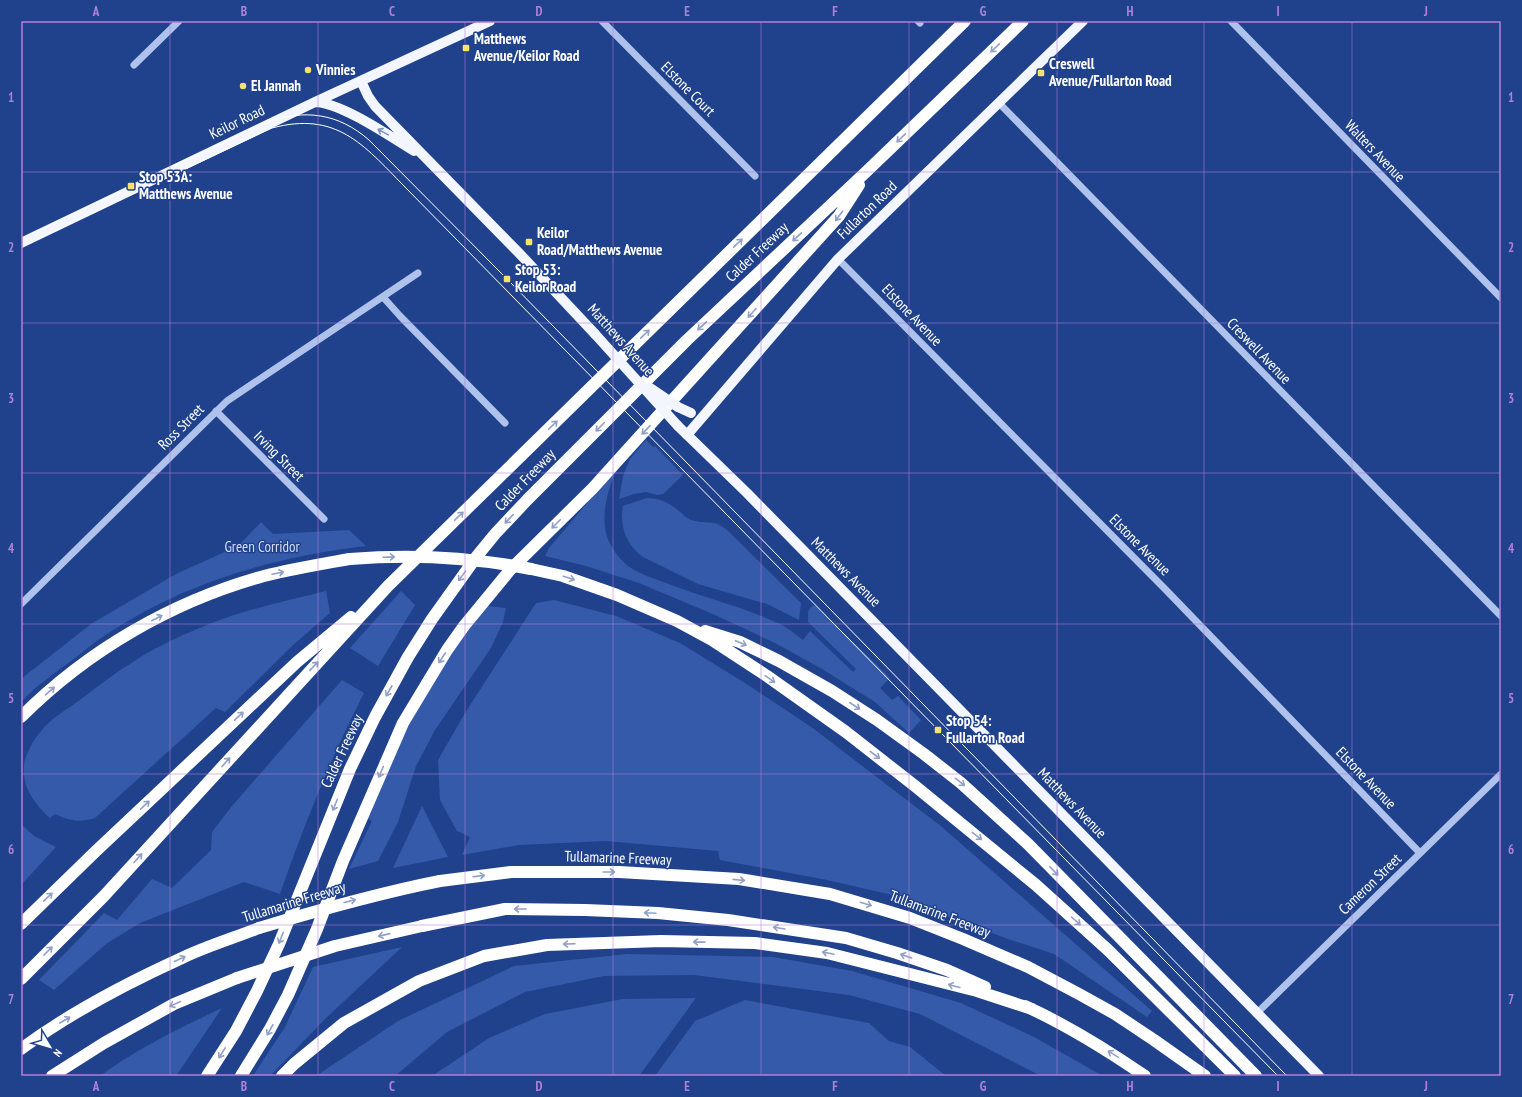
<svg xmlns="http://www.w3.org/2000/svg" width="1522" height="1097" viewBox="0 0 1522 1097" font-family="'PT Sans Narrow',sans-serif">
	<rect width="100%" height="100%" fill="#20428c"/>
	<path fill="#345aa9" d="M646,440L653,447L655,446L683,475L663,494L657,495L646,492L634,494L619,499L623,476L630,459Z
		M616,469C609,489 601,511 606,533C609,545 618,558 628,566C639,574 653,578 666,583C704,598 744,607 780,624C788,628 795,634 803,640L810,631L853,672L856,669L808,622C808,614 807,608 815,605L890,678L880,688L892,700L898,696L921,720L909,733L875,702L822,669L775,643L715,615L639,583L586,566L545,556L549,548Z
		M647,498C659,498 670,503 679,511C683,514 687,519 691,520C707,525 712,518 727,530L801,603L799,620L767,604L698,584L643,557C627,546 619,526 623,506Z
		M261,522L273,534L349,530L366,546C274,557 185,582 107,634C96,641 85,650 75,658C56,672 37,685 21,702V679L91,624L176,574L238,546Z
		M326,591L330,613L292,646L225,712L216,708L95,818C80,823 69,821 55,814L50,818C34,804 19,783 25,760C28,750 34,739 41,731C51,718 68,709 81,699C98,686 115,673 133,662C158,645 189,632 217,621C253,608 289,600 326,591Z
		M401,591L415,605L378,666L350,648Z
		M554,600L616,616L680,643L745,683L814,729L942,827L1152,1011L1147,1017L1054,954L1008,939L888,894L827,880L720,860L718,851L606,841L519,845L462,855L470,837L457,831L440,800L438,760L465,713L536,603Z
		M486,606L506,608L503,622L491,648L435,730L416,766L398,822L378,861L349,869L372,821L366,817L414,708L452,651Z
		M342,680L364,693C331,757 304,825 280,894L244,882L140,923L106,944L54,990L39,980L104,913L117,920L152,879L172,888L211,850L212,832L232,806Z
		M422,806L448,857L393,868Z
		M21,824L34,836L56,847L21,885Z
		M402,947L325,1019L270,1076H253L285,1027L313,967Z
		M627,954L773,957L852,971L961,1003L1034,1037L1103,1076H1041L920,1014L849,995L694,975L604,976L525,992L447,1032L395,1076H316L398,1021L514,966Z
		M696,998L639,1076H432L489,1038L545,1014L623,999Z
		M745,1000L869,1023L889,1041L910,1047L946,1076H655L695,1021Z
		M222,1008L176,1076H100C138,1048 180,1028 222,1008Z"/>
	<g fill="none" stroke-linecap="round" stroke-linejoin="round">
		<path stroke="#aec2ec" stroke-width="7" d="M602,21L755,176
			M918,21L920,23
			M1231,21L1501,298
			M134,65L179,21
			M999,103L1501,616
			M838,259L1166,590L1420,853
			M383,297L400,316L505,423
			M216,411L324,519
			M21,604L227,401L418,273
			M1257,1013L1501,774"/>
		<path stroke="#f3f6fe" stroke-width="10" d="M361,81L368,96L375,106L519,253L595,334
			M315,102C342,103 391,137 414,151
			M21,243L315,102L490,21
			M678,426L747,493L1319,1076
			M687,435L838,259L1083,21"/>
		<path stroke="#fff" stroke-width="12" d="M531,569L563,576L617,595L677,621L712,640L767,676L846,732L915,786L1036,885L1108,950L1235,1076
			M705,631L740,642L779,661L832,691L877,720L924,754L961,783L1028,844L1256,1076
			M21,717C88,650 173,601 264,576C292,569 322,564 350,559
			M440,881L511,872H619L739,879L830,894L910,918L963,939L1028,967L1079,994L1115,1014L1154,1040L1205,1076
			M21,924L96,851L297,662L351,617
			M422,926L505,909L585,910L658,913L728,920L846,938L897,953L947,970L985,987
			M21,979L104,896L388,586L965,21
			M1025,1006C1067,1025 1107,1050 1145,1076
			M21,1049C71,1012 127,983 182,958C207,946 234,938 259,928
			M52,1076L104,1043L174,1004L237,978
			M207,1076L236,1031L257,991L279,944L350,769L375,717L408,657L432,619L477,556L495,534L527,500L687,340L867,171L1023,21
			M241,1076L270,1029L288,995L317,929L343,861L403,723L447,650L464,626L510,570L593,488L620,458L839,216L859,185
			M282,1076L294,1064L344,1023L419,981L484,956L547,945L661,941L755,943L827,953L977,991L1032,1009"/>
		<path stroke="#fff" stroke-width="1" d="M21,239L267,122C305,109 338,113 369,140L507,279L1287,1076
			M21,247L272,128C336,111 363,144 404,186L1278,1076"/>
		<path stroke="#f3f6fe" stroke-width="10" d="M595,334L678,426
			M650,388L678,407L691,413"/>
		<path stroke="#fff" stroke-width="12" d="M350,559C411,554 471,557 531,569
			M259,928C319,910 379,893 440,881
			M237,978L335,946L422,926"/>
	</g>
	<defs><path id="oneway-shaft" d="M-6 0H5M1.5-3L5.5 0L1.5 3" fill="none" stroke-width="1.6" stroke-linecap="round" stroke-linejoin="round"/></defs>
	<g stroke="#90a0c6">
		<use href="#oneway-shaft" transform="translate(995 48) rotate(136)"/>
		<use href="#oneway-shaft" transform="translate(901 138) rotate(136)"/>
		<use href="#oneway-shaft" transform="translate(839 216) rotate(127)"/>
		<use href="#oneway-shaft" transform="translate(797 237) rotate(137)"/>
		<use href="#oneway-shaft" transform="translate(738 243) rotate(-44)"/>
		<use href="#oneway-shaft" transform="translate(752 313) rotate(132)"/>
		<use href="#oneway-shaft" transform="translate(702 326) rotate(137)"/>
		<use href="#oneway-shaft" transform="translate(645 334) rotate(-44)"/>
		<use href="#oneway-shaft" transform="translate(553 425) rotate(-44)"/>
		<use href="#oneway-shaft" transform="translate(600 427) rotate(135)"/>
		<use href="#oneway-shaft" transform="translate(646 430) rotate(133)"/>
		<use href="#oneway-shaft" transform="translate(459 516) rotate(-44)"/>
		<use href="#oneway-shaft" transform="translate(509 519) rotate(133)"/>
		<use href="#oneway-shaft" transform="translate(556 524) rotate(135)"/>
		<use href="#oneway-shaft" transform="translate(389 557) rotate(-2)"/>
		<use href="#oneway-shaft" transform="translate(278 573) rotate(-12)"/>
		<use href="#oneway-shaft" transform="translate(462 576) rotate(126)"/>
		<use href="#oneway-shaft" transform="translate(569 578) rotate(18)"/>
		<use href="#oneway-shaft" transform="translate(157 618) rotate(-27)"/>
		<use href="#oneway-shaft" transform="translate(741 643) rotate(23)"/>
		<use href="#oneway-shaft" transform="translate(442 658) rotate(123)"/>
		<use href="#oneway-shaft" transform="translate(314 666) rotate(-47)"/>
		<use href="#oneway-shaft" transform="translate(770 679) rotate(35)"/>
		<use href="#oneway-shaft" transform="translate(50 691) rotate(-41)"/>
		<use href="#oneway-shaft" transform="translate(389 691) rotate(119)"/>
		<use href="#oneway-shaft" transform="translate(855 706) rotate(33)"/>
		<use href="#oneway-shaft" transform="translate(239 716) rotate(-43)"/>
		<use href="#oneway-shaft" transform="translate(875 755) rotate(37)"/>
		<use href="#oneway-shaft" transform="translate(226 762) rotate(-48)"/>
		<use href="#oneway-shaft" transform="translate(381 772) rotate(113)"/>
		<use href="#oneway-shaft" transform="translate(960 782) rotate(39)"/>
		<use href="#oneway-shaft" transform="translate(145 805) rotate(-43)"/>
		<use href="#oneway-shaft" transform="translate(335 805) rotate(112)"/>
		<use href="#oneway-shaft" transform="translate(977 836) rotate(38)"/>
		<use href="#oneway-shaft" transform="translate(138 858) rotate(-48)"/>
		<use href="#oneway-shaft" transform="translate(1054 871) rotate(46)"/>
		<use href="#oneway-shaft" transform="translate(609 872)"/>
		<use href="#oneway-shaft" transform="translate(479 876) rotate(-7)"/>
		<use href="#oneway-shaft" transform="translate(739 880) rotate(6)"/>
		<use href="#oneway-shaft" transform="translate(48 897) rotate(-44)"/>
		<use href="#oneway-shaft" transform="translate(350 901) rotate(-14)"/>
		<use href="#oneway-shaft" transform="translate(866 904) rotate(17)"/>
		<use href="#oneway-shaft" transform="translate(520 909) rotate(-180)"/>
		<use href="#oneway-shaft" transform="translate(650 913) rotate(-177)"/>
		<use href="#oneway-shaft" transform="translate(1076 921) rotate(42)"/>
		<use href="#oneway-shaft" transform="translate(779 928) rotate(-171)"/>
		<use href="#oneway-shaft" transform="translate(384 935) rotate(167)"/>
		<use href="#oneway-shaft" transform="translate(281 938) rotate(112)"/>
		<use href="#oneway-shaft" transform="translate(699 942) rotate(-179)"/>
		<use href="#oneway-shaft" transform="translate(569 944) rotate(178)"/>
		<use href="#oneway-shaft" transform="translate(48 951) rotate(-45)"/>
		<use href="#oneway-shaft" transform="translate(828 953) rotate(-168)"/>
		<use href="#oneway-shaft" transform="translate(906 956) rotate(-161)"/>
		<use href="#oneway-shaft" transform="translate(180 959) rotate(-25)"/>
		<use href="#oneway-shaft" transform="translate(954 986) rotate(-165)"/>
		<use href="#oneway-shaft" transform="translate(175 1004) rotate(155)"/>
		<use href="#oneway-shaft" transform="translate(65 1020) rotate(-30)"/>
		<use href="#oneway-shaft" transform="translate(270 1030) rotate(119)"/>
		<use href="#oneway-shaft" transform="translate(222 1053) rotate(122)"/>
		<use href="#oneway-shaft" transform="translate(1113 1054) rotate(-149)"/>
	</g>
	<use stroke="#7f93bf" href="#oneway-shaft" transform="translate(383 132) rotate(-151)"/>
	<path fill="none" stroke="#b080d9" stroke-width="1" stroke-opacity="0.55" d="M170,21V1076M318,21V1076M465,21V1076M613,21V1076M761,21V1076M909,21V1076M1057,21V1076M1204,21V1076M1352,21V1076M21,172H1501M21,323H1501M21,473H1501M21,624H1501M21,774H1501M21,925H1501"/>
	<g fill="#f9e16e" stroke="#20428c" stroke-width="1.5">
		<rect x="462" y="44" width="8" height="8" rx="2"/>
		<circle cx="308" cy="70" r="4"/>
		<rect x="1037" y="69" width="8" height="8" rx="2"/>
		<circle cx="243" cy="86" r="4"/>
		<rect x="127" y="182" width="8" height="8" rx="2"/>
		<rect x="525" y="238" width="8" height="8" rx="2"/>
		<rect x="503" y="275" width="8" height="8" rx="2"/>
		<rect x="934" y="726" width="8" height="8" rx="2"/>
	</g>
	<g text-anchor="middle" stroke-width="3" stroke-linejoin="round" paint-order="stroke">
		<g font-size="15" font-weight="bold" fill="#fff" stroke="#20428c" text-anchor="start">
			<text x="474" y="44">Matthews<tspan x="474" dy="17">Avenue/Keilor Road</tspan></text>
			<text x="1049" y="69">Creswell<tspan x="1049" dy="17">Avenue/Fullarton Road</tspan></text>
			<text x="316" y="75">Vinnies</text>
			<text x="251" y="91">El Jannah</text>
			<text x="139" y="182">Stop 53A:<tspan x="139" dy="17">Matthews Avenue</tspan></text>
			<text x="537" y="238">Keilor<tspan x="537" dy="17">Road/Matthews Avenue</tspan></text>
			<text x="515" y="275">Stop 53:<tspan x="515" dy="17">Keilor Road</tspan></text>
			<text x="946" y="726">Stop 54:<tspan x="946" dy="17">Fullarton Road</tspan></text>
		</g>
		<g font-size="15" fill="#fff" stroke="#20428c">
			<text transform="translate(688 89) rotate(45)" y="5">Elstone Court</text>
			<text transform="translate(237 122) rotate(-26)" y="5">Keilor Road</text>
			<text transform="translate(1375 151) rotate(46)" y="5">Walters Avenue</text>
			<text transform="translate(867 210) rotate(-44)" y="5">Fullarton Road</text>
			<text transform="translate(757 252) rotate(-43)" y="5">Calder Freeway</text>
			<text transform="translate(912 315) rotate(46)" y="5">Elstone Avenue</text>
			<text transform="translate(621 340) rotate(48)" y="5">Matthews Avenue</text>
			<text transform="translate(1259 351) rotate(46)" y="5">Creswell Avenue</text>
			<text transform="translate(181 427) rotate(-45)" y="5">Ross Street</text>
			<text transform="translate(279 456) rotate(45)" y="5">Irving Street</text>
			<text transform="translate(525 480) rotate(-46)" y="5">Calder Freeway</text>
			<text transform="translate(1140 545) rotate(45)" y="5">Elstone Avenue</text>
			<text transform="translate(846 572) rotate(45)" y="5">Matthews Avenue</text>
			<text transform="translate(342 751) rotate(-65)" y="5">Calder Freeway</text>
			<text transform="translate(1366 778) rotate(46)" y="5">Elstone Avenue</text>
			<text transform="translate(1072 803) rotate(46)" y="5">Matthews Avenue</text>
			<text transform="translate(618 858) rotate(2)" y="5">Tullamarine Freeway</text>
			<text transform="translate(1370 884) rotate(-44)" y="5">Cameron Street</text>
			<text transform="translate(294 902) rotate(-17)" y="5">Tullamarine Freeway</text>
			<text transform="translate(940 914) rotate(21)" y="5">Tullamarine Freeway</text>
		</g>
		<g font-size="15" fill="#d3dff9" stroke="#20428c">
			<text x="262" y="552">Green Corridor</text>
		</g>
	</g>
	<rect width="1522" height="1097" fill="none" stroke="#20428c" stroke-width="44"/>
	<g transform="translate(50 1047) rotate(128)" stroke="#20428c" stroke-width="3" paint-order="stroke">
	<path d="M0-3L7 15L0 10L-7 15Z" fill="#ffffff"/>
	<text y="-6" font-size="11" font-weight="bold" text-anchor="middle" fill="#ffffff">N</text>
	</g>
	<rect x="22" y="22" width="1478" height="1053" fill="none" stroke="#b080d9" stroke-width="1.5"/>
	<g font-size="13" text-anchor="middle" font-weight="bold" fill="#b080d9">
		<text x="96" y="16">A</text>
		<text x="244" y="16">B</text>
		<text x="392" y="16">C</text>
		<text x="539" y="16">D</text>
		<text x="687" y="16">E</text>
		<text x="835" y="16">F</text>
		<text x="983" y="16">G</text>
		<text x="1130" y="16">H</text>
		<text x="1278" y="16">I</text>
		<text x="1426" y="16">J</text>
		<text x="11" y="102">1</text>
		<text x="1511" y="102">1</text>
		<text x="11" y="252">2</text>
		<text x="1511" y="252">2</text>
		<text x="11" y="403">3</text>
		<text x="1511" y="403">3</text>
		<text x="11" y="553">4</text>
		<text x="1511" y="553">4</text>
		<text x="11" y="703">5</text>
		<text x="1511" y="703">5</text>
		<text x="11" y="854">6</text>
		<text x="1511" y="854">6</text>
		<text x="11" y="1004">7</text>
		<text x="1511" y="1004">7</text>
		<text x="96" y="1091">A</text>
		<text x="244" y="1091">B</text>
		<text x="392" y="1091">C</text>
		<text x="539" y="1091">D</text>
		<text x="687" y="1091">E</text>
		<text x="835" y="1091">F</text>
		<text x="983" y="1091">G</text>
		<text x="1130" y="1091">H</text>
		<text x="1278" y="1091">I</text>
		<text x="1426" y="1091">J</text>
	</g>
</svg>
